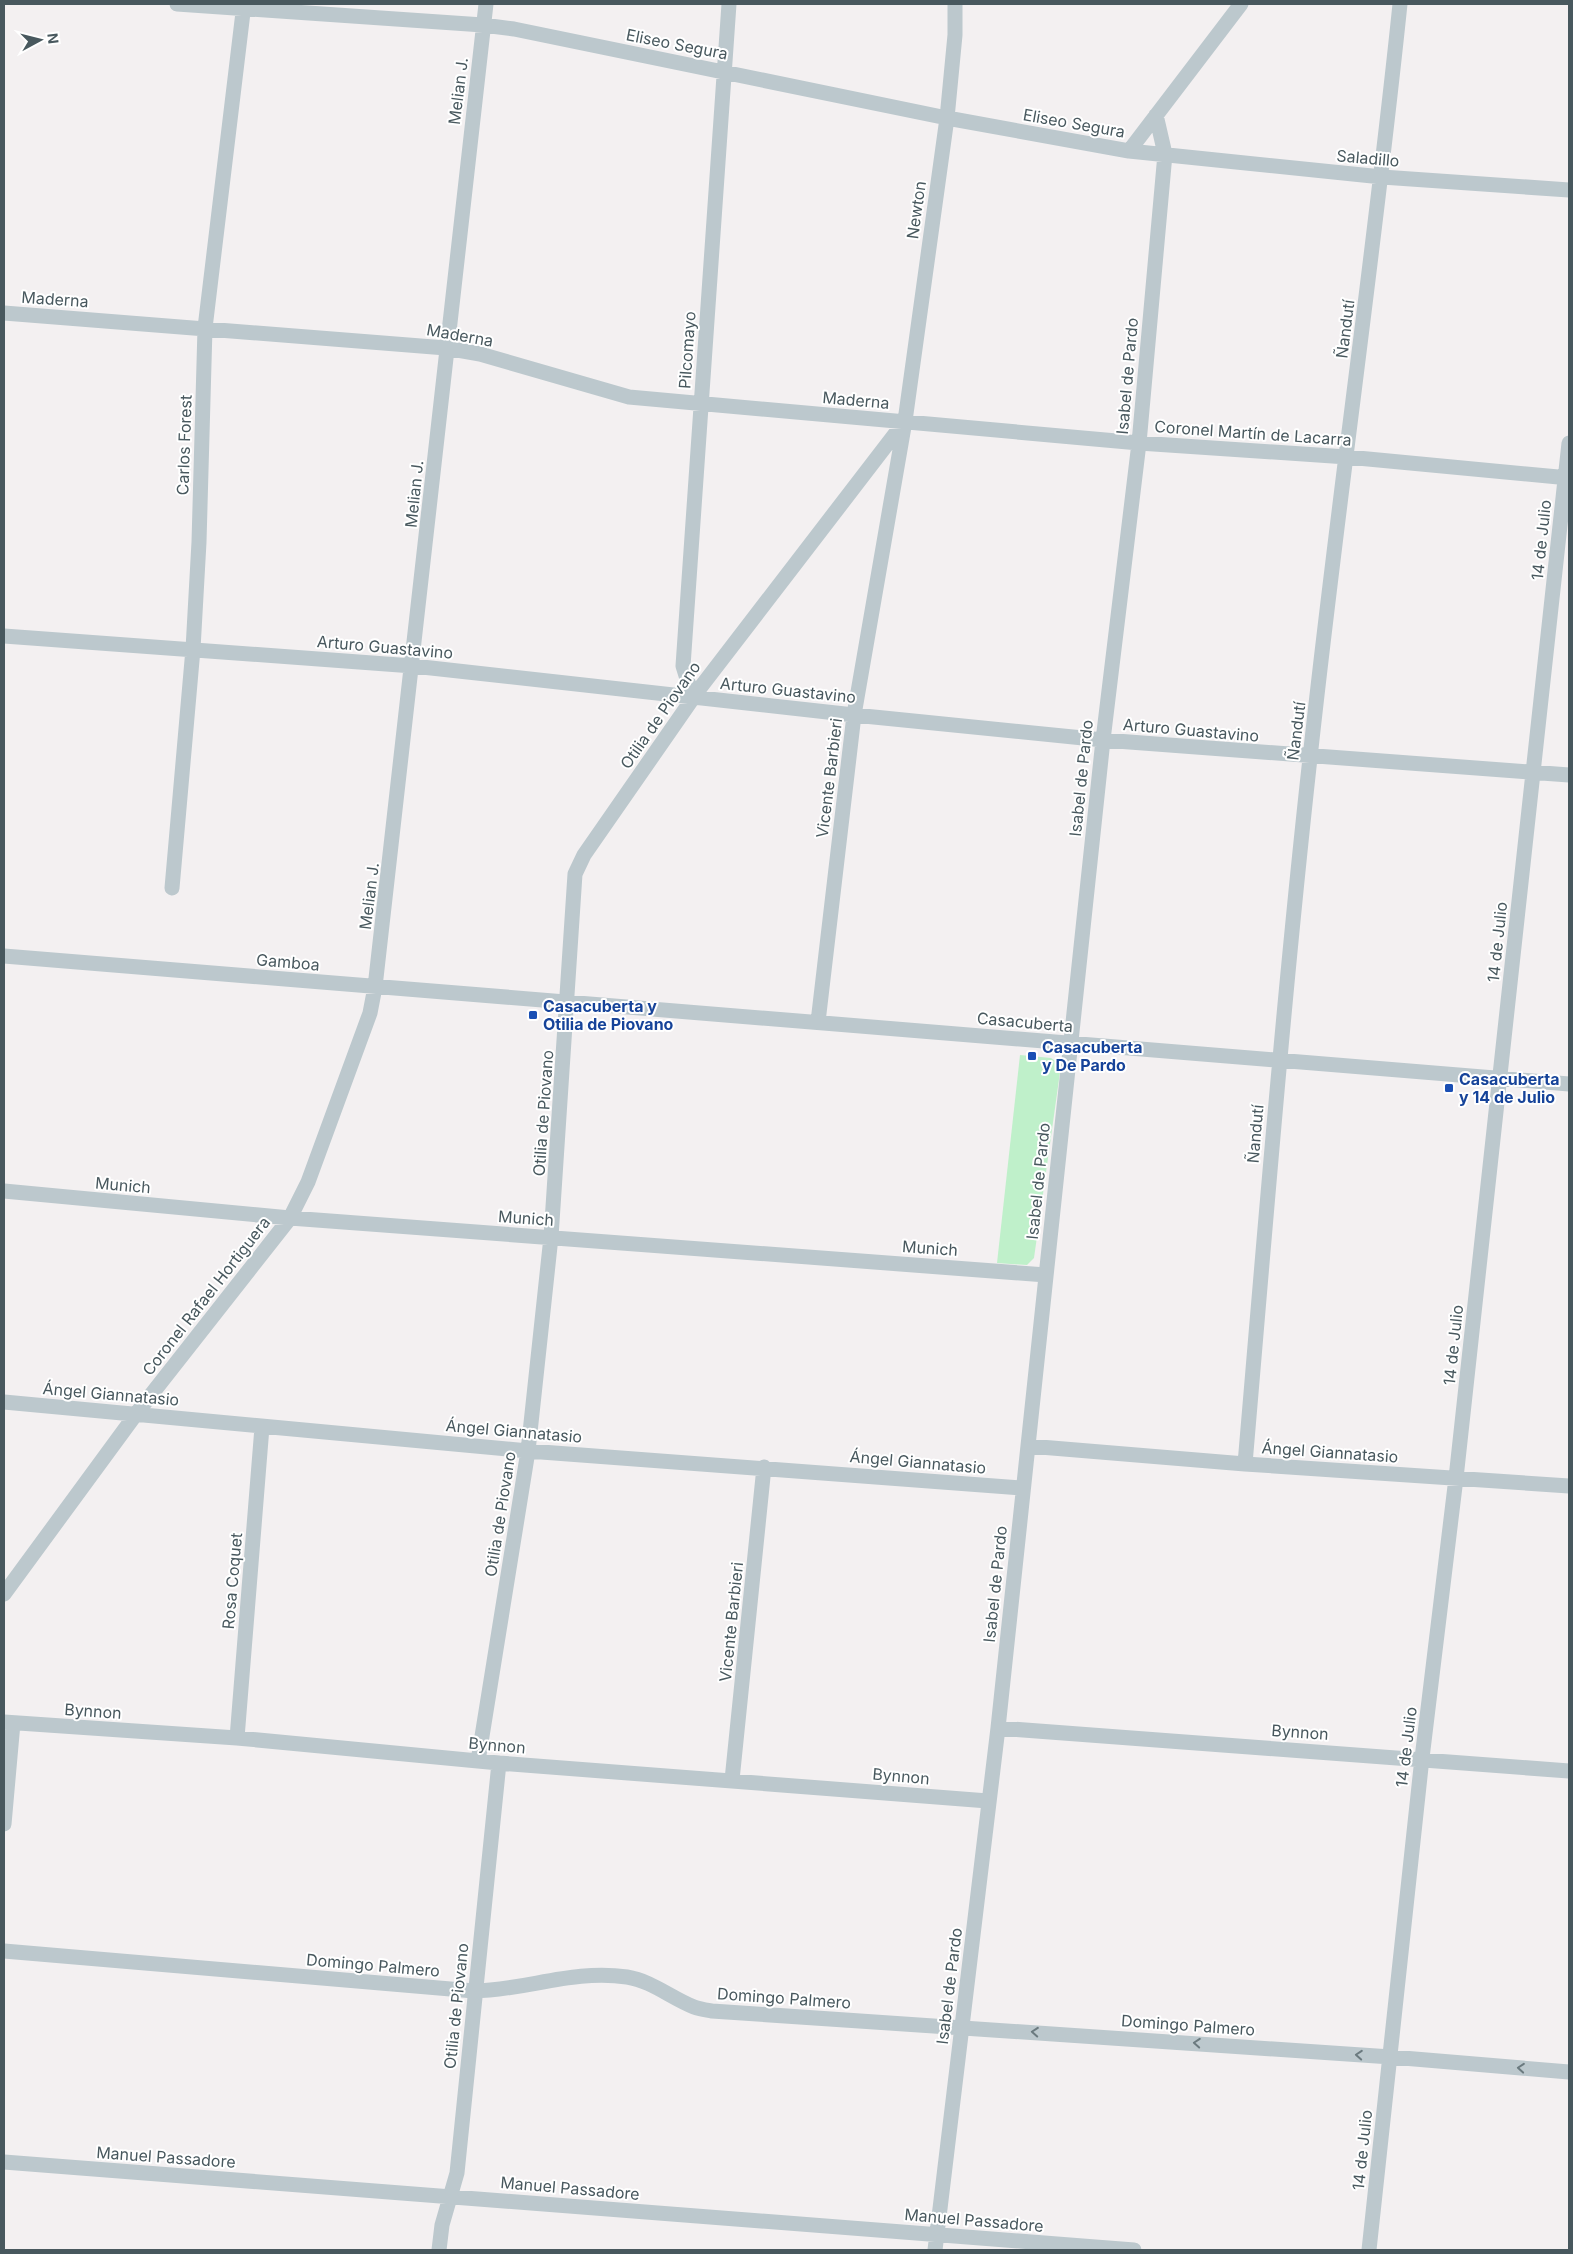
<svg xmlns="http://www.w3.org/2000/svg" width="1573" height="2254" viewBox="0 0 1573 2254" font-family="Inter,sans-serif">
	<rect width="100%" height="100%" fill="#f3f0f1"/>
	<path fill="#bff0ca" d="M1020,1055L1051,1058L1061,1065L1034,1258L1027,1265L997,1263Z"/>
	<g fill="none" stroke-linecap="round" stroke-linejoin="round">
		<path stroke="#bcc8cd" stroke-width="15" d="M177,4L483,25L514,29L947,118L1129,151L1382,177L1569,190
			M1129,151L1241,4
			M4,313L446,348L480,354L629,397L1139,443L1347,457L1569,478
			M4,636L413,666L854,715L1103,740L1569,775
			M693,698L683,666L729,4
			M172,888L193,649L199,542L205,328L244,4
			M4,956L1569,1084
			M818,1022L854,715L905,421L947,118L955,35V4
			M4,1191L290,1218L1046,1275
			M4,1402L528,1451L1022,1488
			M1028,1446L1245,1464L1569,1486
			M1245,1464C1265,1229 1284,993 1310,758C1337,507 1374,256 1400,4
			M4,1594L136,1414L290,1218L308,1182L370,1013L375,987C414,660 447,331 486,4
			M4,1722L237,1738L499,1763L988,1801
			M998,1728L1569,1771
			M237,1738L262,1427
			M478,1761L528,1451L551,1237L575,874L584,855L700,688L905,421
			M732,1780L764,1467
			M4,1824L13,1723
			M4,1951L474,1991C527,1990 573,1969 627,1977C652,1981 671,1998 694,2007C699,2009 706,2010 712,2011L1391,2057L1569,2072
			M4,2162L1134,2250
			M439,2250L442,2225L457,2173L499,1763
			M935,2250L998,1728L1103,740L1139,443L1165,154L1156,115
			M1369,2250L1422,1758L1456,1478L1569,443"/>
	</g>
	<defs><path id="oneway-chevron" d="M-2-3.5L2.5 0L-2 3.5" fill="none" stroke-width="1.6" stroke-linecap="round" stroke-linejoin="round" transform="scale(1.25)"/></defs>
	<g stroke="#6b7a7f">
		<use href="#oneway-chevron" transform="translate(1035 2032) rotate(-176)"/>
		<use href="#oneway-chevron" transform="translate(1197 2043) rotate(-176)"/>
		<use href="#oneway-chevron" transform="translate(1359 2055) rotate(-176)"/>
		<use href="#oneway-chevron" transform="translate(1521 2068) rotate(-175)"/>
	</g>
	<g fill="#1a4fb4" stroke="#fff" stroke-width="2">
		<rect x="528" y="1010" width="10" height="10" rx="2.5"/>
		<rect x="1027" y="1051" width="10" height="10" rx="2.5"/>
		<rect x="1444" y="1083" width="10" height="10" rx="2.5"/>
	</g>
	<g text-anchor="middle" stroke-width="4" stroke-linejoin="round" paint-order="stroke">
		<g font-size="16" fill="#48585e" stroke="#fff">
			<text transform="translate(677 44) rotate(11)" y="6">Eliseo Segura</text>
			<text transform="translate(458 91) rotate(-83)" y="6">Melian J.</text>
			<text transform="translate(1074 123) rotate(10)" y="6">Eliseo Segura</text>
			<text transform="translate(1368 158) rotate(5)" y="6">Saladillo</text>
			<text transform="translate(916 210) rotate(-82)" y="6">Newton</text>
			<text transform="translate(55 299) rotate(4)" y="6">Maderna</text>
			<text transform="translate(1345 329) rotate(-83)" y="6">Ñandutí</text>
			<text transform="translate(460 335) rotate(10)" y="6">Maderna</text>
			<text transform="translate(687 350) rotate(-86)" y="6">Pilcomayo</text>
			<text transform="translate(1127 376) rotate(-85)" y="6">Isabel de Pardo</text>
			<text transform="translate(856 400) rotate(5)" y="6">Maderna</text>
			<text transform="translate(1253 433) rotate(4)" y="6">Coronel Martín de Lacarra</text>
			<text transform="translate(184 445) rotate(-88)" y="6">Carlos Forest</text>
			<text transform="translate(414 494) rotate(-84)" y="6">Melian J.</text>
			<text transform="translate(1541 540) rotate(-84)" y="6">14 de Julio</text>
			<text transform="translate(385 647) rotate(5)" y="6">Arturo Guastavino</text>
			<text transform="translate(788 690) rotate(6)" y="6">Arturo Guastavino</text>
			<text transform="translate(660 715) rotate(-55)" y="6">Otilia de Piovano</text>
			<text transform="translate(1191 730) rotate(5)" y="6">Arturo Guastavino</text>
			<text transform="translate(1296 731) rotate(-83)" y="6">Ñandutí</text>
			<text transform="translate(829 778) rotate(-83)" y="6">Vicente Barbieri</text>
			<text transform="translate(1081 778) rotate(-84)" y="6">Isabel de Pardo</text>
			<text transform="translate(369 896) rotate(-83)" y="6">Melian J.</text>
			<text transform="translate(1497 942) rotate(-84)" y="6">14 de Julio</text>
			<text transform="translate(288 962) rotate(5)" y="6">Gamboa</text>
			<text transform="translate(1025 1022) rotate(5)" y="6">Casacuberta</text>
			<text transform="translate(543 1113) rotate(-86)" y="6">Otilia de Piovano</text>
			<text transform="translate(1255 1134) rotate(-85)" y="6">Ñandutí</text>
			<text transform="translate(1038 1181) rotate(-84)" y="6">Isabel de Pardo</text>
			<text transform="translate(123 1185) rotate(5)" y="6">Munich</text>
			<text transform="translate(526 1218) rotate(4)" y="6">Munich</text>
			<text transform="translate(930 1248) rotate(4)" y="6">Munich</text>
			<text transform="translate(206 1296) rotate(-52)" y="6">Coronel Rafael Hortiguera</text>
			<text transform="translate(1453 1345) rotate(-84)" y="6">14 de Julio</text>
			<text transform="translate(111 1394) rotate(5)" y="6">Ángel Giannatasio</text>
			<text transform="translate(514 1431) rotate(5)" y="6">Ángel Giannatasio</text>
			<text transform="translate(1330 1452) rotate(4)" y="6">Ángel Giannatasio</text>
			<text transform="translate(918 1462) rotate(5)" y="6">Ángel Giannatasio</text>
			<text transform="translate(500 1514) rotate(-81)" y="6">Otilia de Piovano</text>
			<text transform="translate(232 1581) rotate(-85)" y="6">Rosa Coquet</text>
			<text transform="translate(995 1584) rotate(-84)" y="6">Isabel de Pardo</text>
			<text transform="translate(731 1622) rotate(-84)" y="6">Vicente Barbieri</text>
			<text transform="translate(93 1711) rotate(4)" y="6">Bynnon</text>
			<text transform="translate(1300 1732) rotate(4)" y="6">Bynnon</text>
			<text transform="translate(497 1745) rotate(5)" y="6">Bynnon</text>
			<text transform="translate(1406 1747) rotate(-83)" y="6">14 de Julio</text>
			<text transform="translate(901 1776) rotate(5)" y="6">Bynnon</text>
			<text transform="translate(373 1965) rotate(5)" y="6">Domingo Palmero</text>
			<text transform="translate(949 1986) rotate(-83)" y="6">Isabel de Pardo</text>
			<text transform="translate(784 1998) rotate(4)" y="6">Domingo Palmero</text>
			<text transform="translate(456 2006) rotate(-84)" y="6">Otilia de Piovano</text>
			<text transform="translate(1188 2025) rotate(4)" y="6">Domingo Palmero</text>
			<text transform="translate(1362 2150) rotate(-84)" y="6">14 de Julio</text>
			<text transform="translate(166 2157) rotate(4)" y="6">Manuel Passadore</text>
			<text transform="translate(570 2188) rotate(5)" y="6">Manuel Passadore</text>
			<text transform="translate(974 2220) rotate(5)" y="6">Manuel Passadore</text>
		</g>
		<g font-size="16" font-weight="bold" fill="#164399" stroke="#fff" text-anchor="start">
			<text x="543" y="1012">Casacuberta y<tspan x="543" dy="18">Otilia de Piovano</tspan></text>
			<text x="1042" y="1053">Casacuberta<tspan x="1042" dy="18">y De Pardo</tspan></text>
			<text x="1459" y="1085">Casacuberta<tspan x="1459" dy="18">y 14 de Julio</tspan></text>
		</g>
	</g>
	<rect width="1573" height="2254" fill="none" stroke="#48585e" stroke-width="10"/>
	<g transform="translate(40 40) rotate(83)" stroke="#ffffff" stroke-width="4" paint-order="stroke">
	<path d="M0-4L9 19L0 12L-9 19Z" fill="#48585e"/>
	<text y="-8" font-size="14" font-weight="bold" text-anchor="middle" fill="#48585e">N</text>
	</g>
</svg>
